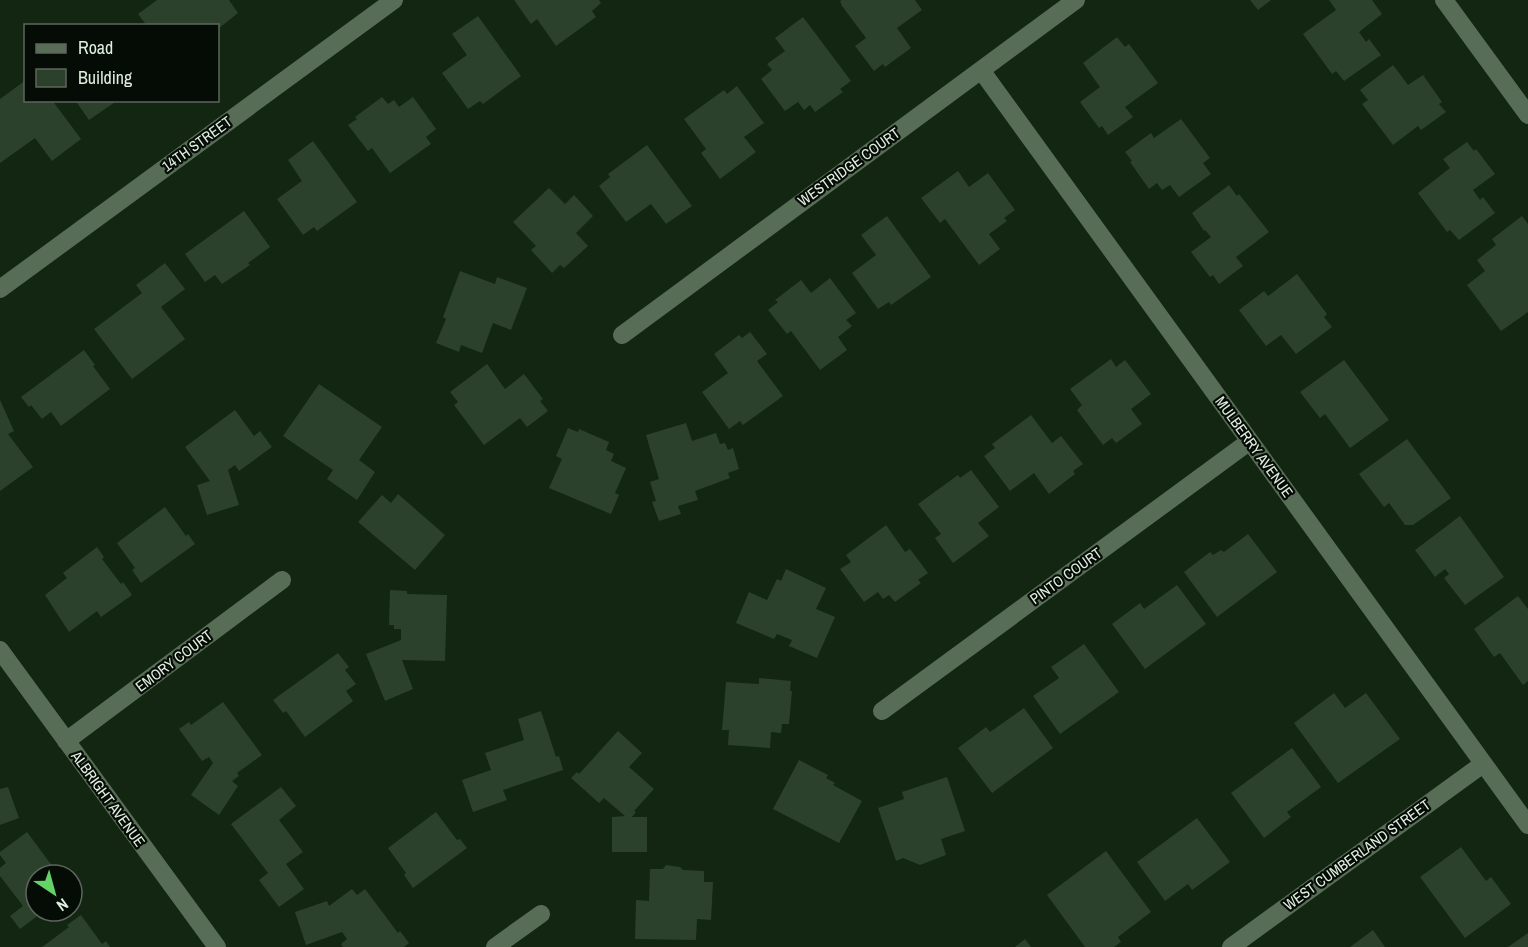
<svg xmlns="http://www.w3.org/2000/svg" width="1528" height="947" viewBox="0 0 1528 947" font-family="'Archivo Narrow',sans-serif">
	<rect width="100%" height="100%" fill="#122612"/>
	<path fill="#2c412c" d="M157,0H229L238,13L218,29V26H147L138,14Z
		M514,0H599L601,3L592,11L596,17L556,46L537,19L531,24Z
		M842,0H915L922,10L897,28L911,48L885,67L883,64L874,71L855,46L866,38L842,6L840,1Z
		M1250,0H1271L1258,10Z
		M1329,0H1372L1382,14L1359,32L1366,42L1369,39L1381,55L1344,81L1336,71L1332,74L1303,34L1336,10Z
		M478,16L521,76L483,104L480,101L468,109L442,73L467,55L452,34Z
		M803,17L851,81L840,89L843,92L815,112L810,105L804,110L798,102L785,111L761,79L772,70L767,64L785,51L775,38Z
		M1117,37L1125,47L1129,44L1158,83L1125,107L1133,117L1108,135L1102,126L1099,128L1080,102L1100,87L1083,63Z
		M1393,65L1408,85L1423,75L1442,102L1439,104L1446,112L1421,130L1418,126L1393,145L1362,104L1368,100L1360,90Z
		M26,80V100H52L81,139L52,161L35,138L0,163V99Z
		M737,86L764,123L744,137L756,152L720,179L701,153L706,149L684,119L724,90L727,94Z
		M382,97L388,104L394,100L399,107L413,97L436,129L426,137L431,144L390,173L372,148L368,151L348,125L357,119L355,117Z
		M75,100H118L89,120Z
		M1181,119L1210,158L1203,163L1211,174L1179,197L1170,185L1162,190L1157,183L1149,189L1130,162L1132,161L1125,152L1151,133L1154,138Z
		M313,141L357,202L317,231L314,227L303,235L277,199L302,181L288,160Z
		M1467,142L1474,151L1476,149L1495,174L1473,190L1480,200L1483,197L1495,213L1459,240L1450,230L1447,232L1418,193L1450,168L1443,159Z
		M647,145L692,206L666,224L651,204L626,222L599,186L610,177L608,174Z
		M958,171L969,187L988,173L1015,210L1004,218L1007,221L989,234L1000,249L979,265L945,219L940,223L921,198Z
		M1229,185L1237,196L1239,194L1269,232L1236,257L1243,266L1219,284L1213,275L1210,277L1191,252L1211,237L1205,230L1204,231L1192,213Z
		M549,188L565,204L574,195L593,216L576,233L588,246L564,268L560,265L552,273L531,250L536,246L513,222Z
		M244,211L270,247L248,263L250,265L222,284L215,275L205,282L185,254Z
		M887,216L931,277L891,305L889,302L878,309L852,273L876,255L861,235Z
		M1522,216L1528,224V312L1501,331L1467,285L1485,271L1477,260L1496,245L1492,239Z
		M165,263L185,289L161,307L185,339L132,379L94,329L142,293L136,285Z
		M460,271L495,284L497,277L527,288L511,330L493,323L482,353L461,345L459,352L436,343L446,319L443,317Z
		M1297,274L1327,314L1324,317L1332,327L1296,354L1281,335L1266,346L1239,310L1264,291L1268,296Z
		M830,278L856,313L846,320L852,326L838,337L847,350L820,370L791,331L787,334L768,310L778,302L775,300L801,280L811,293Z
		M750,332L767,354L757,361L783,396L743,425L740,421L729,429L702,392L728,373L714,354L739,335L742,338Z
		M84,350L95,365L93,366L110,389L61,426L51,412L42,419L31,405L29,407L21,397Z
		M1111,359L1116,367L1125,360L1151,394L1131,409L1142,424L1116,443L1112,438L1103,445L1077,410L1082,405L1070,389Z
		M1344,360L1389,420L1350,448L1325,414L1320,418L1300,392Z
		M487,364L505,389L524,374L543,399L540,401L548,411L527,427L520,418L484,445L454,405L458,402L450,392Z
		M319,384L382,427L359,460L375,472L357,500L327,479L333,470L283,436Z
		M0,400L14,431L8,434L33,467L0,491Z
		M235,410L254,436L260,431L272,447L239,471L235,465L228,470L239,505L207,515L197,485L210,481L185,447Z
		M1031,415L1052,443L1061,436L1083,464L1073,471L1075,474L1049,494L1034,473L1010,491L984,456L995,448L992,444Z
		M686,423L692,441L716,433L720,444L725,443L728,450L733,448L739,469L728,473L730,478L695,491L698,500L678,506L681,514L659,521L652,502L656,501L650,482L659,479L646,435Z
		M568,428L578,432L579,429L609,442L606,450L614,454L611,461L626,468L615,493L619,495L611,514L549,488L562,459L556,456Z
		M1407,439L1451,498L1413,525H1405L1389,503L1384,507L1359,474Z
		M971,470L999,507L978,523L989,536L953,563L935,538L941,534L918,504L958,475L960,478Z
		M398,494L445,535L415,570L358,522L382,495L391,503Z
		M165,507L186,536L188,534L195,544L141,583L132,570L135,568L117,543Z
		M1460,516L1504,577L1465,605L1444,578L1449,574L1445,569L1435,577L1415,550Z
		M886,525L905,552L910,549L928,573L918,580L921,583L895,602L889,595L883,599L878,592L864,602L840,569L851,562L846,555Z
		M1248,534L1277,572L1217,617L1184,572L1210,552L1213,555L1221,550L1224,552Z
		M97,547L104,557L102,559L121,584L123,582L132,595L101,617L97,611L69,632L45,595L67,578L63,573Z
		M786,569L826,588L816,609L835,617L817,658L789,646L792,640L777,634L774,639L736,623L749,592L767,600L777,579L781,581Z
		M1177,585L1206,624L1145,669L1112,624L1140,603L1144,609Z
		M390,590L407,591V594L447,595L445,661L402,660L413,689L385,701L366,654L401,640V629H394V625H389Z
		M1518,596L1528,609V681L1523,685L1500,653L1494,657L1474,629Z
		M1084,644L1119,692L1060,734L1033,696L1059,678L1051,667Z
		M338,653L349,667L345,670L356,684L346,691L353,701L305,737L286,711L283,713L273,700Z
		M759,678L791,681L790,691H792L789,724H782L781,733L771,732L770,748L728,745L729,730H722L726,682L759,684Z
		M1334,693L1345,708L1366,693L1400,739L1338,783L1294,723Z
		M223,702L262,755L237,773L239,776L232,781L238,786L219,815L191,795L213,763L209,757L202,761L179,729L189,722L191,725Z
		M1024,708L1053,748L992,793L958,748L986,727L990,732Z
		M541,711L556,757L559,756L563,770L503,790L507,800L473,812L462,780L491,770L485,753L524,740L518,719Z
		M618,731L642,753L629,767L654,789L634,811L636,812L632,817H647V852H612V817L625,816L604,798L599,803L571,778L577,772L579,774Z
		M1292,748L1321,787L1287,812L1291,817L1264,838L1231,793Z
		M799,760L828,775L826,778L835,783L833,785L862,801L839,843L773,809Z
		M947,777L965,831L941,839L946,855L920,865L903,858L896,861L878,808L904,799L902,792Z
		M8,787L19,818L0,825V789Z
		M281,787L296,806L279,820L303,852L286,864L304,889L279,907L259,880L268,873L231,824Z
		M436,812L457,840L460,839L467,848L413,888L404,875L406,873L388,848Z
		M1197,818L1230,862L1192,890L1188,884L1165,901L1137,862Z
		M27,832L59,875H36V911H44L20,929L10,916L23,906L0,876V868L6,863L0,855V852Z
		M1461,847L1486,881L1491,877L1511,904L1465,938L1420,877Z
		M1106,851L1151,912L1118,937L1121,942L1114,947H1085L1047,895Z
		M666,865L680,867L683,870L704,871V882H713L711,920L697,919L696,940L635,939L636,900L649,901L650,869H663Z
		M352,889L357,895L365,889L398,933L400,931L409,943L404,947H343L341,944L347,939L342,932L306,945L295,912L327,901L329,906Z
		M81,915L102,944L106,941L110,947H42L69,927L67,925Z
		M1373,930L1385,947H1350Z
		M1528,933V947H1508Z
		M1025,939L1031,947H1015Z"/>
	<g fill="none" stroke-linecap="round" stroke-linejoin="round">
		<path stroke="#576d56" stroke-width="18" d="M1444,0L1528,115
			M981,70L1528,825
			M0,289L394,0
			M622,335L1076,0
			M0,650L217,947
			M882,711L1250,441
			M66,741L282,580
			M495,947L541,914
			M1231,947L1483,764"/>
	</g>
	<g text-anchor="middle" stroke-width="4.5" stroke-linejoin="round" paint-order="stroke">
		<g font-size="15" fill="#e1eee1" stroke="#050c05">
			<text transform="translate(197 144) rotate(-36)" y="5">14TH STREET</text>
			<text transform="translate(849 167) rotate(-36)" y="5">WESTRIDGE COURT</text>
			<text transform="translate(1254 447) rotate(54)" y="5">MULBERRY AVENUE</text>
			<text transform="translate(1066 576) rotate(-36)" y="5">PINTO COURT</text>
			<text transform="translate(174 661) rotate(-37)" y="5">EMORY COURT</text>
			<text transform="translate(108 799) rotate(54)" y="5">ALBRIGHT AVENUE</text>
			<text transform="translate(1357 855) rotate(-36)" y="5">WEST CUMBERLAND STREET</text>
		</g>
	</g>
	<rect x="24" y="24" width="195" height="78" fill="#050c05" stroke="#5d665d" stroke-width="1.5"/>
	<rect x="36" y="44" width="30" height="9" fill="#576d56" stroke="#5d665d" stroke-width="1.5"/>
	<text x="78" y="54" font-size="18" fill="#e1eee1">Road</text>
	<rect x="36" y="69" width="30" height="18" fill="#2c412c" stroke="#5d665d" stroke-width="1.5"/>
	<text x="78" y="84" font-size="18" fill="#e1eee1">Building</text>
	<g transform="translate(54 893) rotate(144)"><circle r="28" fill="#050c05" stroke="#5d665d" stroke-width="1.5"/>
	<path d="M0-4.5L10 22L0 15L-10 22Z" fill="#65d467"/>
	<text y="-9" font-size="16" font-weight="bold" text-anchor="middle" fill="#e1eee1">N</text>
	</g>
</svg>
